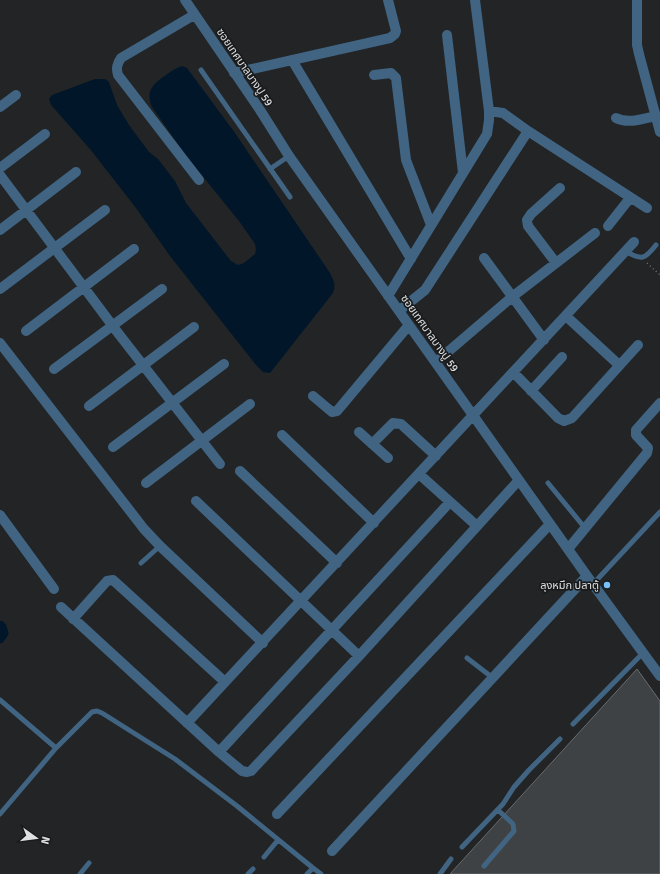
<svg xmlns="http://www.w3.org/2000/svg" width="660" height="874" viewBox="0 0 660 874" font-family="Signika,'Noto Sans Thai',sans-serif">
	<rect width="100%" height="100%" fill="#222426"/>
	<path fill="#011729" d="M182,66L187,68L235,133L330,273C334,281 336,285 333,293L270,373L263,372L256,365L170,256L136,208L90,149L51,105L49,99L52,95L95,79H105L109,82L117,105L129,125L149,152L158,159L175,181L186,203L231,261L238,265L244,263L255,254L256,250L255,244L239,221L187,157L152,107C145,91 153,84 166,75C171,71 176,68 182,66Z"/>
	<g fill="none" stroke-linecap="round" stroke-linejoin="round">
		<path stroke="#011729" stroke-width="9" d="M0,625L2,627L4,633L0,639"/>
	</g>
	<path fill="#3f4244" stroke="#696b6d" d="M637,669L660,701V874H450Z"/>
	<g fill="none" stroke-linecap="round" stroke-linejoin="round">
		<path stroke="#717375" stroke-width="1.5" stroke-dasharray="1 3" stroke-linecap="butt" d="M647,263L660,275"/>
		<path stroke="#406481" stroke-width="5" d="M201,70L290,197
			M270,169L289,156
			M625,251C642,261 645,259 656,245
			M548,483L585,528
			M141,563L160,546
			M593,584L660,512
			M467,658L493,678
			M0,700L56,748L92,712L97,711L102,713L175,759L237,806L313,868
			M573,724L643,653
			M0,814L56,748
			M462,847L503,804L514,787L529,770L560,739
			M264,857L278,840
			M484,866L514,831L513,824L498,810
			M80,874L89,863
			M248,874L253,869
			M307,874L313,868L321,874
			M440,874L451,859"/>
		<path stroke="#406481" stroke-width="10" d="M185,0L260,110L289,156L587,576L660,676
			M637,0V45L639,54L660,132
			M194,15L121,58C117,64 116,68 118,75L199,180
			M447,35L463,173
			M292,60L411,259
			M234,73L390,38L395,34L396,31L388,0
			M374,75L391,73L396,78L406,160L431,225
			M0,107L16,95
			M489,111L503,113L528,131
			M616,118C628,124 643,119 656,116
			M0,168L45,134
			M0,175L118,333L220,464
			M608,226L630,198
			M0,230L76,172
			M484,258L544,340
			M556,263L528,226L527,220L531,214L560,188
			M0,289L105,210
			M388,296L487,134L489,120V111L475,0
			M400,310L425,290L528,131L647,208
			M566,316L619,365
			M26,331L134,249
			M0,343L144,529L160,546L263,643
			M436,362L512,297L595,233
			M54,369L162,289
			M514,373L558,418L564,421L572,418L638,345
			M531,391L562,357
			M313,396L332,412L337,411L409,325
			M89,406L194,327
			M359,432L388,458
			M282,435L374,523
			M372,444L393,423L401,424L436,456
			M113,447L224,364
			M240,471L337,563
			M419,474L477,526
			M146,483L250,404
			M196,501L359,656
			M0,515L54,589
			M568,549L647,453L648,448L636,435V430L660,403
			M61,607L219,752L242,771L247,772L251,771L359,656L519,480
			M73,619L107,581L113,580L225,682
			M187,723L634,242
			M219,752L450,502
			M277,814L550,524
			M332,851L587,576"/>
	</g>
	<circle fill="#79bff8" stroke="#191b1d" stroke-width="1.5" cx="607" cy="585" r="4"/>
	<g text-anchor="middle" stroke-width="3.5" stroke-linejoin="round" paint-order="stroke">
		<g font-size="11" fill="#dee0e1" stroke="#191b1d">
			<text transform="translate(245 67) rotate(56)" y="4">ซอยเทศบาลบางปู 59</text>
			<text transform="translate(430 333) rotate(55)" y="4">ซอยเทศบาลบางปู 59</text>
		</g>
		<g font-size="11" fill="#dee0e1" stroke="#191b1d" text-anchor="end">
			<text x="599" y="589">ลุงหมึก ปลาตู้</text>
		</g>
	</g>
	<g transform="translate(36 838) rotate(104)" stroke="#191b1d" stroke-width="3" paint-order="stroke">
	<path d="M0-3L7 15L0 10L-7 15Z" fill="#dee0e1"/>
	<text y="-6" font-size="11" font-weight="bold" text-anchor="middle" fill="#dee0e1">N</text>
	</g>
</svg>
